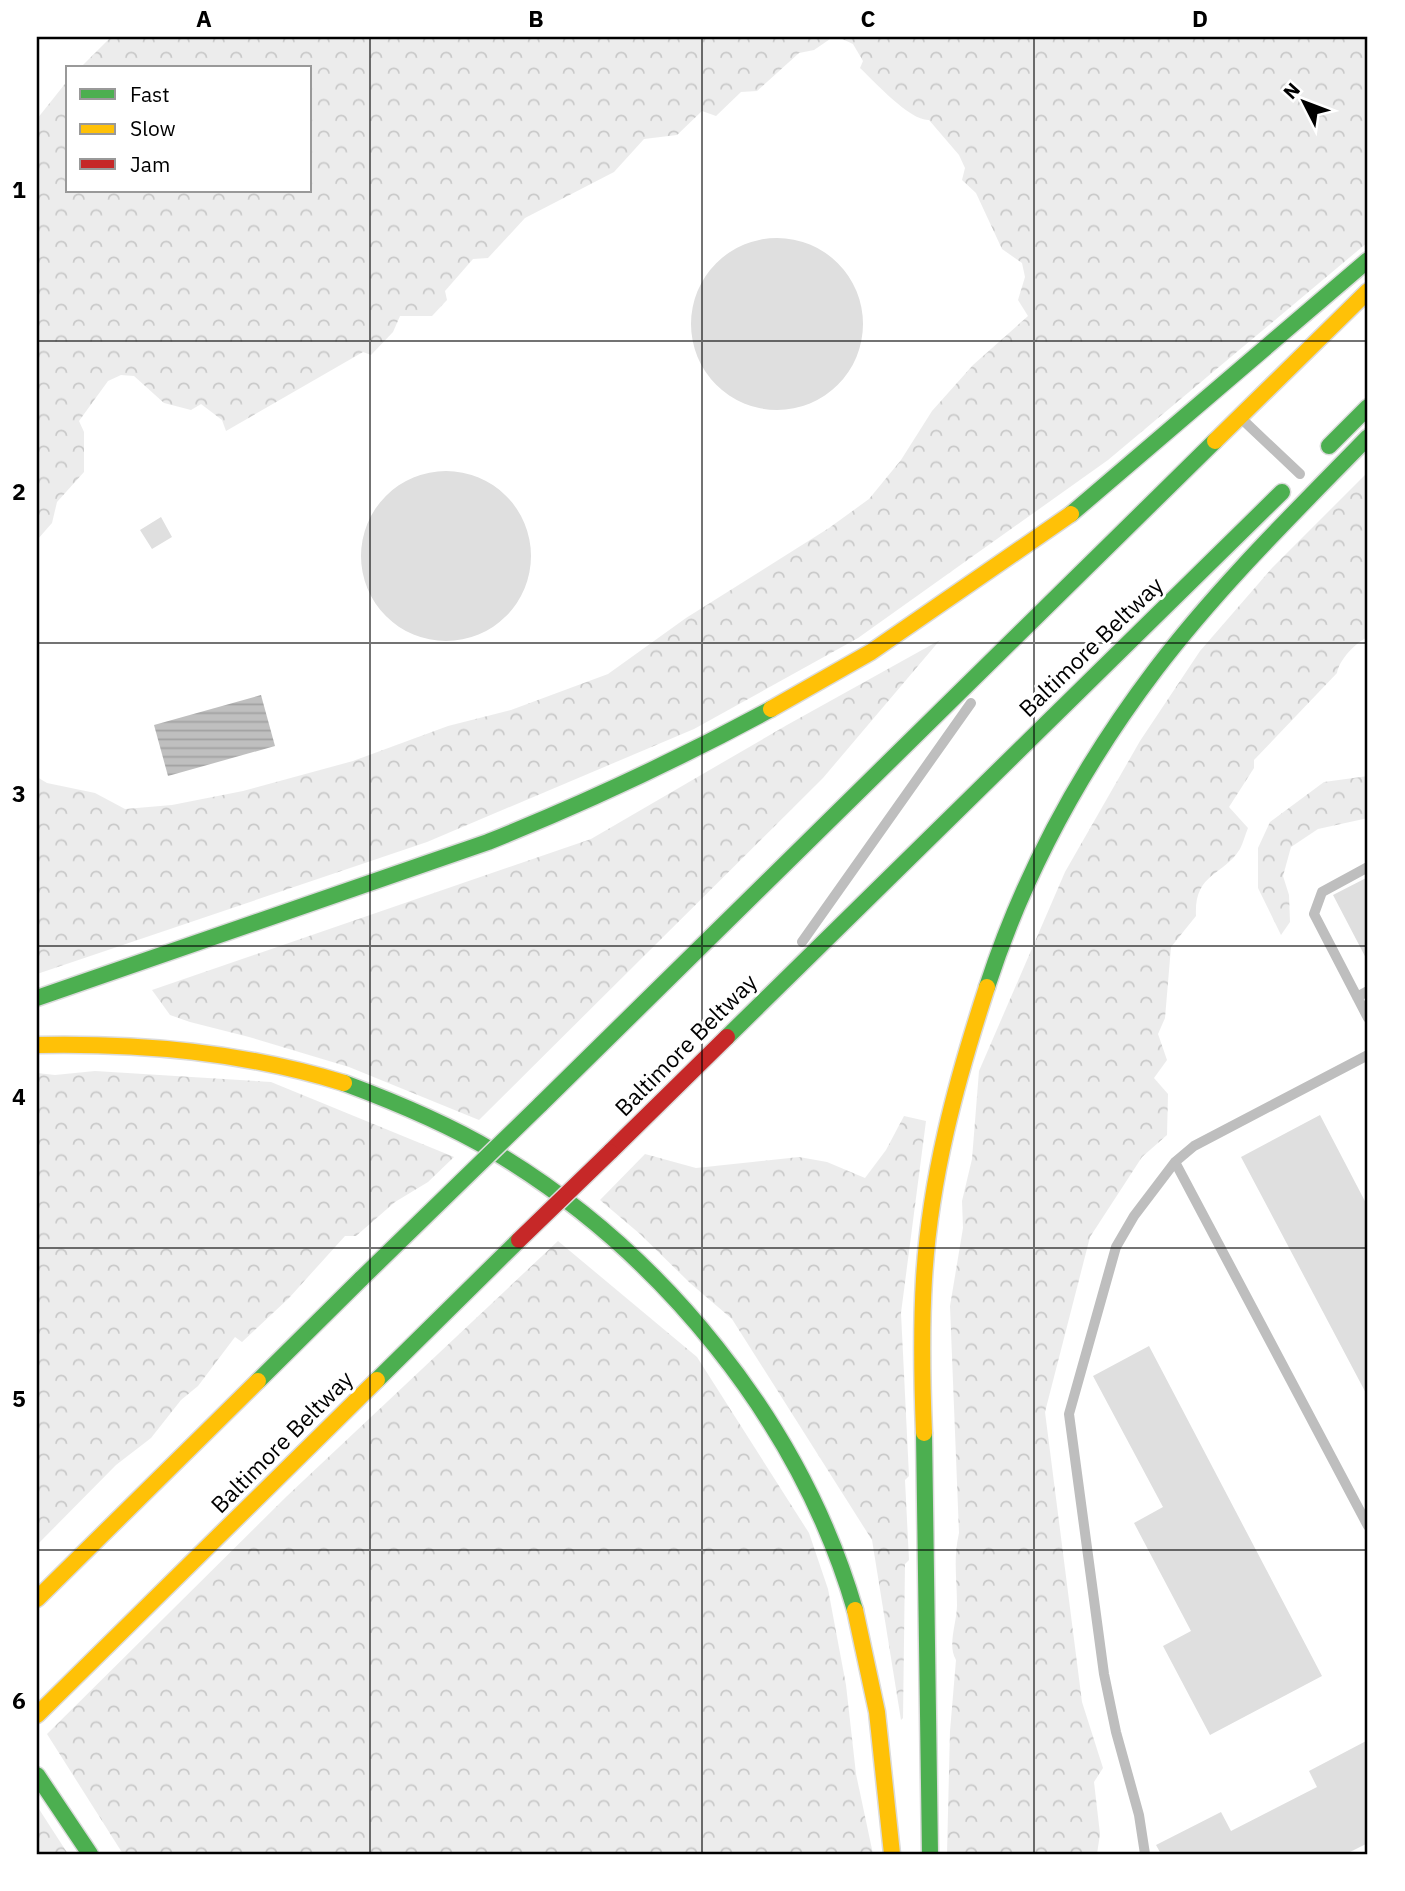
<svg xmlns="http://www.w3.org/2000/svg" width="1405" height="1891" viewBox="0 0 1405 1891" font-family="'IBM Plex Sans',sans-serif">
	<defs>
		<pattern id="forest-crowns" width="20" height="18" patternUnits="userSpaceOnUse" patternTransform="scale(1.75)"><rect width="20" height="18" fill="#ececec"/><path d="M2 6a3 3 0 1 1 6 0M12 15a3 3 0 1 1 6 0" fill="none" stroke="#c9c9c9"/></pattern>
		<pattern id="water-rules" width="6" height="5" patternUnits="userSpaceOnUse" patternTransform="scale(1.75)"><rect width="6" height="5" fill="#bfbfbf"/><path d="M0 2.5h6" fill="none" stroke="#a2a2a2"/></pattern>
	</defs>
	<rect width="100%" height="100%" fill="#fff"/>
	<path fill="url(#forest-crowns)" d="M111,37H833L814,50L799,53L757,91L741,92L716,116L702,111L677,135L644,139L614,172L525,218L488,258L473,259L445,291L447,300L432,316H400L393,332L371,355L363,352L226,431L222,420L201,404L191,410L164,403L134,376L121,375L108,381L79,421L84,432V472L57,502L52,523L37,540V119L68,80V191H310V68H80Z
		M838,37H1368V242L1108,460L858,638L694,729L427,842L37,974V777L47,783L95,793L125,809L172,805L243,791L353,761L448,726L511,710L608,674L686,618L829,528L869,499L901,460L932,411L973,365L1028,316L1018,300L1025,277L1022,263L1002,249L976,193L962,180L965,168L959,155L929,120C910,121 875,82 860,68L863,61L853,44Z
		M1368,472V637C1356,642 1339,660 1337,673L1254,760V768L1229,807L1248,828C1245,835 1243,843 1240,849C1222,877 1194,873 1196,916L1171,947L1165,1018L1158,1034L1167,1060L1154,1078L1168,1094L1167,1135L1142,1157L1090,1237L1045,1412L1082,1702L1103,1768L1094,1782L1100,1834L1097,1854H947L950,1731L956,1660C947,1645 957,1623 957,1605C957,1579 953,1559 959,1533L950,1306L963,1228L962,1201L972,1159L979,1071L1065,872L1140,741L1200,651L1272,568Z
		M940,640L823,778L479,1120L349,1067L249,1037L190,1022L170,1015L152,990L591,839L787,725Z
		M1368,776V818L1318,829L1291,847L1283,876L1289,895L1290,922L1281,935L1258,888V848L1270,822L1324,782Z
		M95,1071L271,1082L454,1157L428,1182L395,1202L356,1236H345L289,1298L242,1342L235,1337L198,1386L181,1400L151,1438L116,1465L37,1545V1073L55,1075Z
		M904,1116L926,1121L901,1313L909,1476L905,1480L909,1560L905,1564L903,1718L901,1720L872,1540L732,1319L690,1283L640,1234L600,1200L645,1154L696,1168L799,1157L827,1162L865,1178L886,1150Z
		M558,1241L697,1357L809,1533L828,1589L846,1685L856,1774L873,1854H123L47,1734L287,1496Z
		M37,1806L68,1854H37Z"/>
	<path fill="url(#water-rules)" d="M261,695L275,746L168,776L154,725Z"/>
	<path fill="#dfdfdf" d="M691 324a86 86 0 1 1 172 0a86 86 0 1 1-172 0Z
		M361 556a85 85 0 1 1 170 0a85 85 0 1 1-170 0Z
		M161,517L172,537L152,549L140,530Z
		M1368,877V962L1333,895Z
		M1320,1115L1368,1207V1397L1241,1157Z
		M1149,1346L1322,1676L1210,1735L1163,1646L1191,1631L1134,1523L1163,1507L1093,1376Z
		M1368,1740V1843L1346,1854H1161L1156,1845L1221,1812L1231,1831L1317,1787L1309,1771Z"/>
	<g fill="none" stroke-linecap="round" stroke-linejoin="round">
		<g stroke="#dbdbdb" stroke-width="19">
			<path id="fast" d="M1329,446L1368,407
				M1071,514L1368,260
				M987,987C1024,873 1084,764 1156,669C1220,585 1295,512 1368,437
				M37,998L488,842C585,803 679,759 771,709
				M727,1037L1282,492
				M344,1083C395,1102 446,1123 493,1151C661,1251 800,1421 855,1610
				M540,1105L1215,441
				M377,1380L519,1240
				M258,1381L362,1278
				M924,1433L930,1854
				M37,1775L90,1854"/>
		</g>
		<g stroke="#dbdbdb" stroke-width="19">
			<path id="slow" d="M1215,441L1368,291
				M771,709L871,652L1071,514
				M37,1045C142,1043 243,1052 344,1083
				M924,1433C922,1382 921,1330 924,1279C930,1178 956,1082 987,987
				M37,1599L258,1381
				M855,1610L877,1712L892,1854
				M37,1715L377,1380"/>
		</g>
		<g stroke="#dbdbdb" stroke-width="19">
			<path id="jam" d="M610,1152L727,1037"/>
		</g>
		<path stroke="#bebebe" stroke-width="10" d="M1245,422L1300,474
			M1368,867L1322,892L1314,914L1368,1018
			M802,942L971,703
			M1357,997L1368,991
			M1175,1162L1368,1526
			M1145,1854L1139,1815L1116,1732L1104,1674L1069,1414L1116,1247L1134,1216L1175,1162L1194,1146L1368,1055"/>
		<use href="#fast" stroke="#4caf50" stroke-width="16"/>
		<use href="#slow" stroke="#ffc107" stroke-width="16"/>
		<use href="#jam" stroke="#c62828" stroke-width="16"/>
		<g stroke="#dbdbdb" stroke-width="19" stroke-linecap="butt">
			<path id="fast-bridge" d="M362,1278L540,1105"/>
		</g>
		<g stroke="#dbdbdb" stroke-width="19" stroke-linecap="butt">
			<path id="jam-bridge" d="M519,1240L610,1152"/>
		</g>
		<use href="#fast-bridge" stroke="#4caf50" stroke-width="16"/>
		<use href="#jam-bridge" stroke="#c62828" stroke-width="16"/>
	</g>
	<path fill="none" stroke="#000" stroke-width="2" stroke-opacity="0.55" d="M370,37V1854M702,37V1854M1034,37V1854M37,341H1368M37,643H1368M37,946H1368M37,1248H1368M37,1550H1368"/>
	<g text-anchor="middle" stroke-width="6" stroke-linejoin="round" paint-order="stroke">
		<g font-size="23" fill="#000" stroke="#fff">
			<text transform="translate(1091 647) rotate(-44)" y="8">Baltimore Beltway</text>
			<text transform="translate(686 1045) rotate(-45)" y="8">Baltimore Beltway</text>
			<text transform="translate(282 1442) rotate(-45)" y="8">Baltimore Beltway</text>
		</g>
	</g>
	<rect width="1405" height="1891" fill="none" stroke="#ffffff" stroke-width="77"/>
	<rect x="66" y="66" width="245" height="126" fill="#ffffff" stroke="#999999" stroke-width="2"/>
	<rect x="80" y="89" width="35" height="10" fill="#4caf50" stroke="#999999" stroke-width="2"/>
	<text x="130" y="102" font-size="21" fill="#000000">Fast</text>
	<rect x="80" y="124" width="35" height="10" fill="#ffc107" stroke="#999999" stroke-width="2"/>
	<text x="130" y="136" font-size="21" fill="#000000">Slow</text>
	<rect x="80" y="159" width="35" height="10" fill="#c62828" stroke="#999999" stroke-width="2"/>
	<text x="130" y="172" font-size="21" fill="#000000">Jam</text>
	<g transform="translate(1304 102) rotate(312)" stroke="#ffffff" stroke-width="5" paint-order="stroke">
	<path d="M0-5L12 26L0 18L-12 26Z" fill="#000000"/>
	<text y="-10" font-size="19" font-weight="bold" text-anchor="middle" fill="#000000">N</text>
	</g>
	<rect x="38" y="38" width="1328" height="1815" fill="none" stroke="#000" stroke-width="2.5"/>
	<g font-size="23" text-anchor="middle" font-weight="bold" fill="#000">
		<text x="204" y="27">A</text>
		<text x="536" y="27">B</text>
		<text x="868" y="27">C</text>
		<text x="1200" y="27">D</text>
		<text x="19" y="198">1</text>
		<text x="19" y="500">2</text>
		<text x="19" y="802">3</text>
		<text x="19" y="1105">4</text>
		<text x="19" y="1407">5</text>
		<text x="19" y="1709">6</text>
	</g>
</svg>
